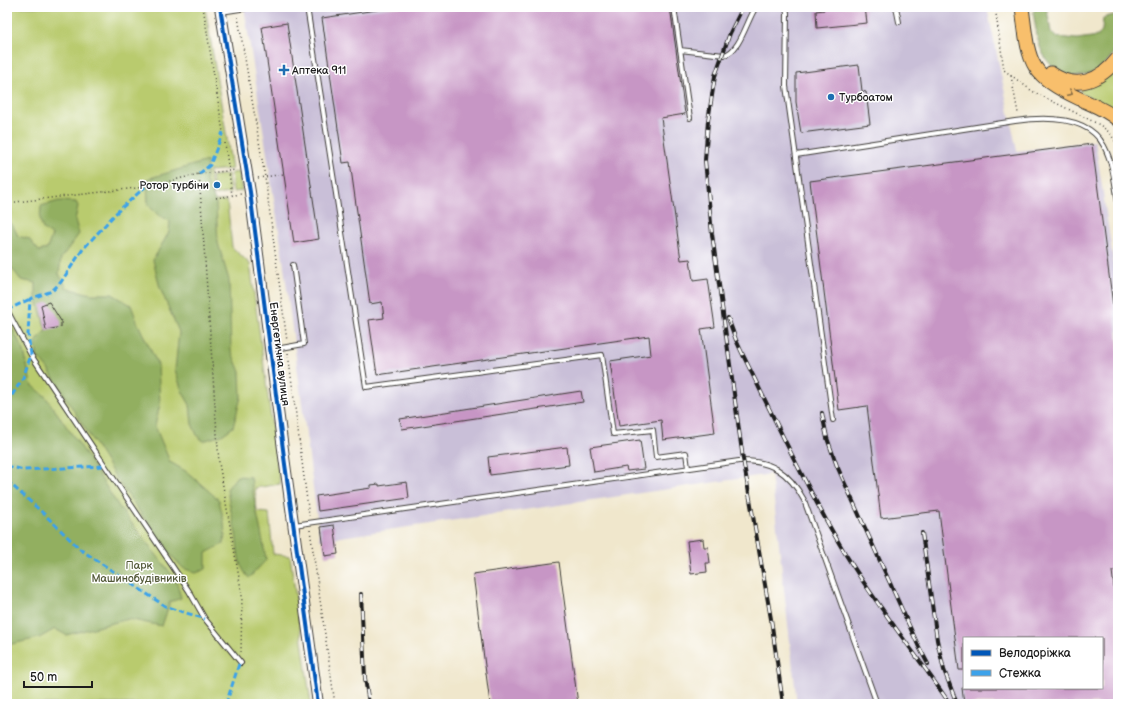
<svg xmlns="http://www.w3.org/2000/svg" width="1125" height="711" viewBox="0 0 1125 711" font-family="'Balsamiq Sans',sans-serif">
	<rect width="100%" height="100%" fill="#fff"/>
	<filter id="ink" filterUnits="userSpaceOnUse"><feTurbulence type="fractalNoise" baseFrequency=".025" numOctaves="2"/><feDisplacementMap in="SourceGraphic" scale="8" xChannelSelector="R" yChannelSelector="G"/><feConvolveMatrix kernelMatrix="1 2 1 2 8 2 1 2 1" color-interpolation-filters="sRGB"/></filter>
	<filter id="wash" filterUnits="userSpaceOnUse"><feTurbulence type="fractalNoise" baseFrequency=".012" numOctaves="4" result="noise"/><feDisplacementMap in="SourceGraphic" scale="16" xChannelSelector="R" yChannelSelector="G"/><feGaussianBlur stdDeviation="0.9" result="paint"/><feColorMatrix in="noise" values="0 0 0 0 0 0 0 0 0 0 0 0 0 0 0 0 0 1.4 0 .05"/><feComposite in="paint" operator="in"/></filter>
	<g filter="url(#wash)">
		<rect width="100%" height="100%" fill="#f0e7cc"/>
		<path fill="#c9bfd8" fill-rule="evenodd" d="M244,7H987L1017,151L1095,141L1118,291V704H797L771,474L320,540L281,244ZM964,638H1102V688H964Z"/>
		<path fill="#b9cb6e" stroke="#6a7445" d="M7,7H205L232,169L209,171L214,201H227L232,247L250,264L280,484L255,488L257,512L269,513L273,554L290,556L311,704H7Z
			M1118,65V112L1082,94L1080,90L1097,83Z
			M239,172L242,191L233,192L231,173Z
			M228,174L230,193L214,195L212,176Z"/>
		<path fill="#92af61" stroke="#57663e" d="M1043,7L1047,10L1051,32L1057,37L1077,39L1098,36L1102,30L1103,18L1113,15L1117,16C1119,23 1120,35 1117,43C1108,76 1067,89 1046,59C1037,46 1036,28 1033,12L1036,8Z
			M207,161L206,181L216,203L218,243L229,280L231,350L240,372L241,397L233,427L222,435L203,441L197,435L192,424L190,405L182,391L175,370L179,332L160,288L153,260L169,232L170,221L158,215L148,205L147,179Z
			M59,201L76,202L78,206L75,220L79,234L61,258L59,274L67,288L91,294H112L131,305L138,324L158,365L160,404L155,426L170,462L187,472L219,500L224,522L225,536L223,544L206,553V569L196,573L183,568L167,551L116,478L48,369L37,356L36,342L46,330L36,297V283L21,280L7,262V223L12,224L18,236L29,239L39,251L47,249L52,235L43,229L40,220L41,206Z
			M7,318L24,351L31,384L45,396L81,447L119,507L176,580L181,598L170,602L162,626L128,619L66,635L55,629L39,638L7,645Z
			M237,476L251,477C254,505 262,532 266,560L249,578C236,563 239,552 236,534C233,519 229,504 227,489Z"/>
		<g id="blocks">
			<path fill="#c796c5" d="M397,7H670L685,114L661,118L681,260L690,259L693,281L708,279L715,327L701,329L715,433L663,440L661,420L619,426L610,361L651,355L649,336L377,375L369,320L384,318L382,302L370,304L350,162L343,163L322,18Z
				M824,7H865L867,23L817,28L816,11L824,10Z
				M287,23L319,239L294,243L262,27Z
				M859,65L862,91L866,92L870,124L801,133L796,102V73Z
				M1092,144L1118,344V570L1112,571L1118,621V704H964L962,688H1102V638H964V670H959L939,511L881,518L867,406L839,410L810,181Z
				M49,302L61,321V327L46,330L41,305Z
				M581,391L583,402L402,429L400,419Z
				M640,440L644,469L627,471L626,467L594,472L590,447Z
				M567,447L569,465L490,475L488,457Z
				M407,482L409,498L318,511L316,496L371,488V485L379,484V486Z
				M334,525L338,554L325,556L321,527Z
				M703,539L704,547H708L710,563H706L707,572L691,574L687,541Z
				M559,562L578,704H490L473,574Z"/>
		</g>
	</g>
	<g filter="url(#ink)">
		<use href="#blocks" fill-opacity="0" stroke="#3c3a36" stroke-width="1"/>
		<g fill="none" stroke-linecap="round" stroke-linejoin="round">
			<g stroke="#3c3a36" stroke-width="6">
				<path id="service" d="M307,7L366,387L602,355L613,434L653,430L656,457L686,453L688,468
					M674,7L690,118
					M786,7L787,13L786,86L833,420
					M896,7L899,22
					M221,12L253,7
					M680,50L724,55C740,52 747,20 756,7
					M796,155L1015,121C1044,117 1088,115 1104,146C1113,163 1115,184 1118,203
					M7,310L31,355L189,591L205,619L241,663
					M270,350L304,344L293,265
					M294,525L739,461C771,460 789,472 804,500L877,704"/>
			</g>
			<g stroke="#3c3a36" stroke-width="12">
				<path id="tertiary" d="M220,7L250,192L284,457L318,704"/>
			</g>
			<g stroke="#3c3a36" stroke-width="15">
				<path id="primary" d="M1022,7C1029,62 1027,74 1080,99C1093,105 1107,110 1118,120
					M1051,73C1076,91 1100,81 1118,58"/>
			</g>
			<path stroke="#3c3a36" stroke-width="1.5" stroke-dasharray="1 3" stroke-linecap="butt" d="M203,7L223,132
				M995,7L1004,70L1032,91L1100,125L1110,133L1118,146
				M238,17L265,177L287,341
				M1011,76L1018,113
				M225,143L232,195
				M199,174L219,463L242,595L241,652
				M258,178L284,174
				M216,198L241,194
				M7,203L145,187L199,174L236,170
				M288,353L309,516
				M310,530L335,704"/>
			<use href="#service" stroke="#fff" stroke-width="4"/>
			<use href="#tertiary" stroke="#fff" stroke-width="10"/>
			<use href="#primary" stroke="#f8bf6c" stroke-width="13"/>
			<g stroke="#1c1c1c" stroke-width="4">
				<path id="rail" d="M743,7L730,33L715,76L708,121L705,160L712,234L743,459L771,619L783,704
					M728,318L736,340L743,355C776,422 808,491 846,555C877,606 916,654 950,704
					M822,413L827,438L837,466L918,645L928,664
					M922,533L937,640L944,670L957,704
					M361,594L365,678L369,704"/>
			</g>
			<use href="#rail" stroke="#fff" stroke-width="2.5" stroke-dasharray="8" stroke-linecap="butt"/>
			<path stroke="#3da2ea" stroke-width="3" stroke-dasharray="6 3" stroke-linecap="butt" d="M199,174L210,165L223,132
				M7,310L30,299
				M7,403L23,378L31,355L28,334L30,299L52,291L61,282L83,249L117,212L145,187
				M7,466L24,470L104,466
				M7,481L44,514L81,550L165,606L205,619
				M226,704L239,664"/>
			<g stroke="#fff" stroke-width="6">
				<path id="cycleway" d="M220,7L250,192L284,457L318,704"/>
			</g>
			<use href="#cycleway" stroke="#0057b8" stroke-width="4"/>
		</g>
		<defs><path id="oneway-chevron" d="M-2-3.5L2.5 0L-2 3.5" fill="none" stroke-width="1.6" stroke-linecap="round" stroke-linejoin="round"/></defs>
		<use stroke="#8a6e44" href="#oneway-chevron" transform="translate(1070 93) rotate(27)"/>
	</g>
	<g fill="#1f6fb2" stroke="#fff" stroke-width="1.5">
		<path d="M282 64h4v4h4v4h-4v4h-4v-4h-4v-4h4z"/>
		<circle cx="831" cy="97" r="4"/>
		<circle cx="217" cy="185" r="4"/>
	</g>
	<g text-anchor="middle" stroke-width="3" stroke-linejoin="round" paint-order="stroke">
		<g font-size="11" fill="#1c1c1c" stroke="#fff" text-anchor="start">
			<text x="292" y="74">Аптека 911</text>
			<text x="839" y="101">Турбоатом</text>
			<text x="209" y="189" text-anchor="end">Ротор турбіни</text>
		</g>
		<g font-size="11" fill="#1c1c1c" stroke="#fff">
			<text transform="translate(280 354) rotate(83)" y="4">Енергетична вулиця</text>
		</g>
		<g font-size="11" fill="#535939" stroke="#fff">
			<text x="139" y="569">Парк<tspan x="139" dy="13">Машинобудівників</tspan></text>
		</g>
	</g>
	<rect width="1125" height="711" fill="none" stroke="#fff" stroke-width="24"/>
	<rect x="963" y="637" width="140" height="52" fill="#ffffff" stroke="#a4a4a4"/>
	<rect x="971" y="650" width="20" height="6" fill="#0057b8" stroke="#a4a4a4"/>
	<text x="999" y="657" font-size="12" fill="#1c1c1c">Велодоріжка</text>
	<rect x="971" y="670" width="20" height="6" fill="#3da2ea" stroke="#a4a4a4"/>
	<text x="999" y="677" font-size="12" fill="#1c1c1c">Стежка</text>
	<path d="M24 681v6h68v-6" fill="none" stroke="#1c1c1c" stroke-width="2"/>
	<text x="30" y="681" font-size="12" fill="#1c1c1c" stroke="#ffffff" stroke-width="3" paint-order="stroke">50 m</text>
</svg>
